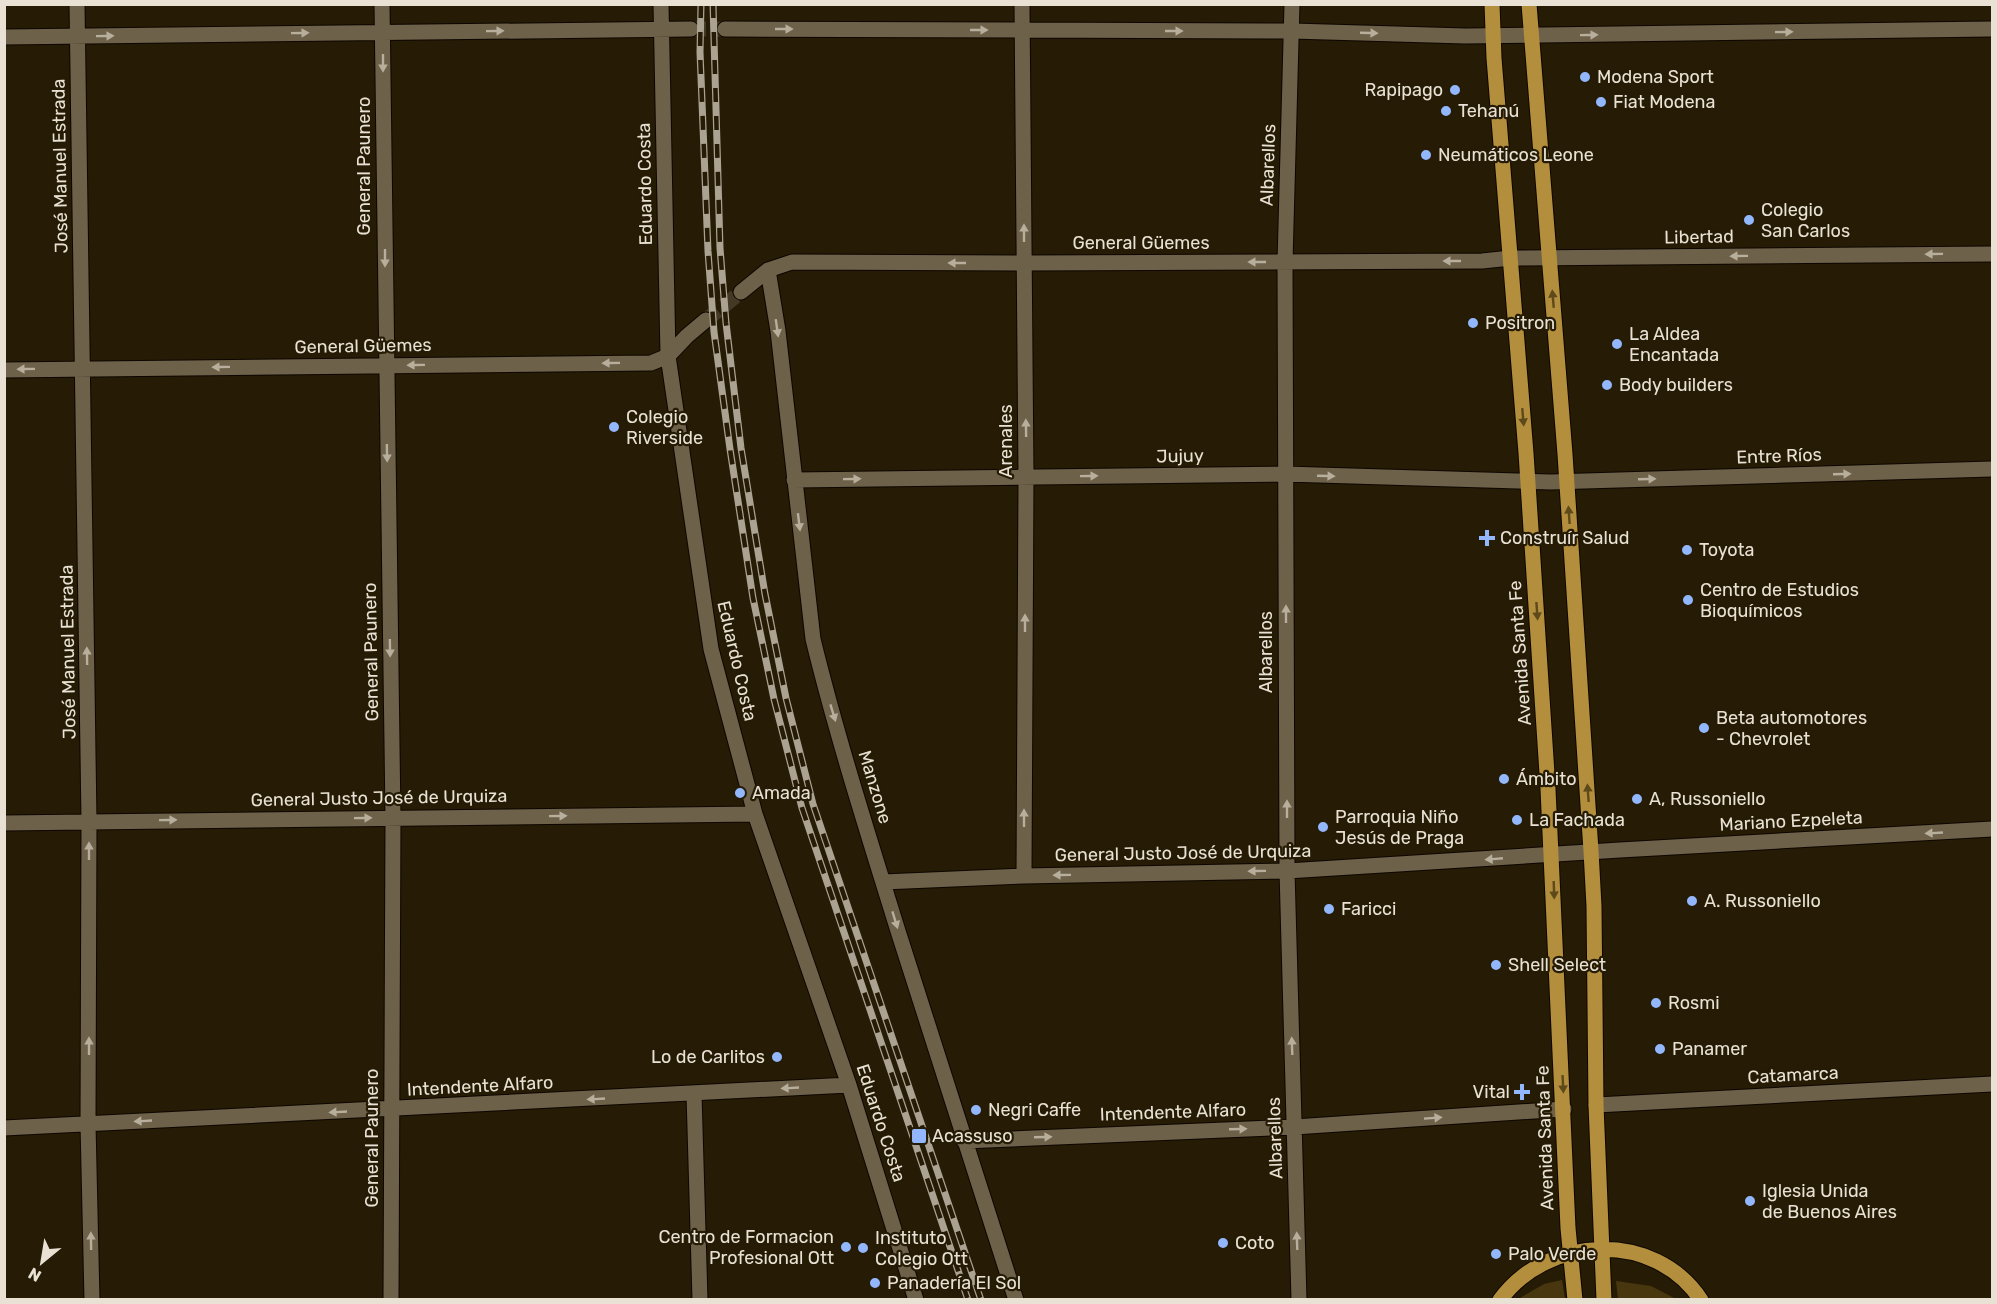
<svg xmlns="http://www.w3.org/2000/svg" width="1997" height="1304" viewBox="0 0 1997 1304" font-family="Rubik,sans-serif">
	<rect width="100%" height="100%" fill="#261b05"/>
	<path fill="#48360f" d="M1562,1280L1565,1299H1518L1544,1284Z
		M1616,1281L1651,1286L1676,1299H1618Z"/>
	<g fill="none" stroke-linecap="round" stroke-linejoin="round">
		<path stroke="#433924" stroke-width="15" stroke-dasharray="15 8" stroke-linecap="butt" d="M691,29H725
			M706,320L741,292"/>
		<g stroke="#0e0600" stroke-width="17">
			<path id="minor" d="M77,4L89,821L88,1124L92,1300
				M382,4L393,818L391,1300
				M661,4L668,356L711,649L755,814L849,1085L916,1300
				M1022,4L1026,476L1024,876
				M1292,4L1285,262L1287,871L1299,1300
				M725,29L1292,31L1465,36L1992,29
				M4,37L691,29
				M768,270L778,331L813,639C837,737 868,834 898,931C937,1054 976,1177 1016,1300
				M741,292L768,270L792,262L1024,263L1482,261L1511,258L1992,254
				M4,370L651,363L668,356L687,336L706,320
				M794,480L1285,474L1551,482L1992,469
				M4,823L755,814
				M883,882L1024,876L1287,871L1620,850L1992,829
				M694,1094L700,1300
				M1596,1105L1992,1084
				M4,1128L849,1085
				M964,1141L1294,1127L1564,1109"/>
		</g>
		<g stroke="#0e0600" stroke-width="17">
			<path id="major" d="M1492,4L1494,58L1526,453L1548,789L1568,1228L1575,1300
				M1529,4L1565,454L1591,851L1594,906L1596,1105L1604,1300
				M1500,1300C1547,1235 1655,1230 1701,1300"/>
		</g>
		<use href="#minor" stroke="#6d6149" stroke-width="15"/>
		<use href="#major" stroke="#b38e3c" stroke-width="15"/>
		<g stroke="#aba292" stroke-width="7">
			<path id="rail" d="M701,4L700,52L708,251L714,332L730,449L753,598L774,699L802,808L968,1300
				M713,4L720,248L726,323L741,448L765,594L786,698L813,804L981,1300"/>
		</g>
		<use href="#rail" stroke="#261b05" stroke-width="4.5" stroke-dasharray="14" stroke-linecap="butt"/>
	</g>
	<defs><path id="oneway-solid" d="M-6-.8H1V-3.2L6.5 0L1 3.2V.8H-6Z" transform="scale(1.5)"/></defs>
	<g fill="#b7ae9c">
		<use href="#oneway-solid" transform="translate(784 29)"/>
		<use href="#oneway-solid" transform="translate(979 30)"/>
		<use href="#oneway-solid" transform="translate(495 31) rotate(-1)"/>
		<use href="#oneway-solid" transform="translate(1174 31)"/>
		<use href="#oneway-solid" transform="translate(1784 32) rotate(-1)"/>
		<use href="#oneway-solid" transform="translate(300 33) rotate(-1)"/>
		<use href="#oneway-solid" transform="translate(1369 33) rotate(2)"/>
		<use href="#oneway-solid" transform="translate(1589 35) rotate(-1)"/>
		<use href="#oneway-solid" transform="translate(105 36) rotate(-1)"/>
		<use href="#oneway-solid" transform="translate(383 63) rotate(90)"/>
		<use href="#oneway-solid" transform="translate(1024 233) rotate(-90)"/>
		<use href="#oneway-solid" transform="translate(1934 254) rotate(179)"/>
		<use href="#oneway-solid" transform="translate(1739 256) rotate(179)"/>
		<use href="#oneway-solid" transform="translate(385 258) rotate(90)"/>
		<use href="#oneway-solid" transform="translate(1452 261) rotate(180)"/>
		<use href="#oneway-solid" transform="translate(1257 262) rotate(180)"/>
		<use href="#oneway-solid" transform="translate(957 263) rotate(-180)"/>
		<use href="#oneway-solid" transform="translate(777 328) rotate(82)"/>
		<use href="#oneway-solid" transform="translate(611 363) rotate(179)"/>
		<use href="#oneway-solid" transform="translate(416 365) rotate(179)"/>
		<use href="#oneway-solid" transform="translate(221 367) rotate(179)"/>
		<use href="#oneway-solid" transform="translate(26 369) rotate(179)"/>
		<use href="#oneway-solid" transform="translate(1026 428) rotate(-91)"/>
		<use href="#oneway-solid" transform="translate(387 453) rotate(89)"/>
		<use href="#oneway-solid" transform="translate(1842 474) rotate(-2)"/>
		<use href="#oneway-solid" transform="translate(1089 476) rotate(-1)"/>
		<use href="#oneway-solid" transform="translate(1326 476) rotate(2)"/>
		<use href="#oneway-solid" transform="translate(852 479) rotate(-1)"/>
		<use href="#oneway-solid" transform="translate(1647 479) rotate(-2)"/>
		<use href="#oneway-solid" transform="translate(799 522) rotate(83)"/>
		<use href="#oneway-solid" transform="translate(1286 614) rotate(-90)"/>
		<use href="#oneway-solid" transform="translate(1025 623) rotate(-90)"/>
		<use href="#oneway-solid" transform="translate(390 648) rotate(89)"/>
		<use href="#oneway-solid" transform="translate(87 656) rotate(-91)"/>
		<use href="#oneway-solid" transform="translate(833 713) rotate(73)"/>
		<use href="#oneway-solid" transform="translate(1287 809) rotate(-90)"/>
		<use href="#oneway-solid" transform="translate(558 816) rotate(-1)"/>
		<use href="#oneway-solid" transform="translate(363 818) rotate(-1)"/>
		<use href="#oneway-solid" transform="translate(1024 818) rotate(-90)"/>
		<use href="#oneway-solid" transform="translate(168 820) rotate(-1)"/>
		<use href="#oneway-solid" transform="translate(1934 833) rotate(177)"/>
		<use href="#oneway-solid" transform="translate(89 851) rotate(-90)"/>
		<use href="#oneway-solid" transform="translate(1494 859) rotate(175)"/>
		<use href="#oneway-solid" transform="translate(1257 871) rotate(179)"/>
		<use href="#oneway-solid" transform="translate(1062 875) rotate(179)"/>
		<use href="#oneway-solid" transform="translate(895 920) rotate(73)"/>
		<use href="#oneway-solid" transform="translate(89 1046) rotate(-90)"/>
		<use href="#oneway-solid" transform="translate(1292 1046) rotate(-92)"/>
		<use href="#oneway-solid" transform="translate(790 1088) rotate(177)"/>
		<use href="#oneway-solid" transform="translate(596 1099) rotate(177)"/>
		<use href="#oneway-solid" transform="translate(338 1112) rotate(177)"/>
		<use href="#oneway-solid" transform="translate(1433 1118) rotate(-4)"/>
		<use href="#oneway-solid" transform="translate(143 1121) rotate(177)"/>
		<use href="#oneway-solid" transform="translate(1238 1129) rotate(-2)"/>
		<use href="#oneway-solid" transform="translate(1043 1137) rotate(-2)"/>
		<use href="#oneway-solid" transform="translate(91 1241) rotate(-91)"/>
		<use href="#oneway-solid" transform="translate(1297 1241) rotate(-92)"/>
	</g>
	<g fill="#5e491b">
		<use href="#oneway-solid" transform="translate(1553 299) rotate(-95)"/>
		<use href="#oneway-solid" transform="translate(1523 417) rotate(85)"/>
		<use href="#oneway-solid" transform="translate(1569 515) rotate(-94)"/>
		<use href="#oneway-solid" transform="translate(1537 611) rotate(86)"/>
		<use href="#oneway-solid" transform="translate(1588 793) rotate(-94)"/>
		<use href="#oneway-solid" transform="translate(1554 890) rotate(88)"/>
		<use href="#oneway-solid" transform="translate(1563 1084) rotate(87)"/>
	</g>
	<g fill="#93b7fd" stroke="#261b05" stroke-width="2">
		<circle cx="1585" cy="77" r="6"/>
		<circle cx="1455" cy="90" r="6"/>
		<circle cx="1601" cy="102" r="6"/>
		<circle cx="1446" cy="111" r="6"/>
		<circle cx="1426" cy="155" r="6"/>
		<circle cx="1749" cy="220" r="6"/>
		<circle cx="1473" cy="323" r="6"/>
		<circle cx="1617" cy="344" r="6"/>
		<circle cx="1607" cy="385" r="6"/>
		<circle cx="614" cy="427" r="6"/>
		<path d="M1484 529h6v6h6v6h-6v6h-6v-6h-6v-6h6z"/>
		<circle cx="1687" cy="550" r="6"/>
		<circle cx="1688" cy="600" r="6"/>
		<circle cx="1704" cy="728" r="6"/>
		<circle cx="1504" cy="779" r="6"/>
		<circle cx="740" cy="793" r="6"/>
		<circle cx="1637" cy="799" r="6"/>
		<circle cx="1517" cy="820" r="6"/>
		<circle cx="1323" cy="827" r="6"/>
		<circle cx="1692" cy="901" r="6"/>
		<circle cx="1329" cy="909" r="6"/>
		<circle cx="1496" cy="965" r="6"/>
		<circle cx="1656" cy="1003" r="6"/>
		<circle cx="1660" cy="1049" r="6"/>
		<circle cx="777" cy="1057" r="6"/>
		<path d="M1519 1083h6v6h6v6h-6v6h-6v-6h-6v-6h6z"/>
		<circle cx="976" cy="1110" r="6"/>
		<rect x="911" y="1128" width="16" height="16" rx="3"/>
		<circle cx="1750" cy="1201" r="6"/>
		<circle cx="1223" cy="1243" r="6"/>
		<circle cx="846" cy="1247" r="6"/>
		<circle cx="863" cy="1248" r="6"/>
		<circle cx="1496" cy="1254" r="6"/>
		<circle cx="875" cy="1283" r="6"/>
	</g>
	<g text-anchor="middle" stroke-width="4.5" stroke-linejoin="round" paint-order="stroke">
		<g font-size="18" fill="#e9e2d4" stroke="#261b05" text-anchor="start">
			<text x="1597" y="83">Modena Sport</text>
			<text x="1443" y="96" text-anchor="end">Rapipago</text>
			<text x="1613" y="108">Fiat Modena</text>
			<text x="1458" y="117">Tehanú</text>
			<text x="1438" y="161">Neumáticos Leone</text>
			<text x="1761" y="216">Colegio<tspan x="1761" dy="21">San Carlos</tspan></text>
			<text x="1485" y="329">Positron</text>
			<text x="1629" y="340">La Aldea<tspan x="1629" dy="21">Encantada</tspan></text>
			<text x="1619" y="391">Body builders</text>
			<text x="626" y="423">Colegio<tspan x="626" dy="21">Riverside</tspan></text>
			<text x="1500" y="544">Construír Salud</text>
			<text x="1699" y="556">Toyota</text>
			<text x="1700" y="596">Centro de Estudios<tspan x="1700" dy="21">Bioquímicos</tspan></text>
			<text x="1716" y="724">Beta automotores<tspan x="1716" dy="21">- Chevrolet</tspan></text>
			<text x="1516" y="785">Ámbito</text>
			<text x="752" y="799">Amada</text>
			<text x="1649" y="805">A, Russoniello</text>
			<text x="1335" y="823">Parroquia Niño<tspan x="1335" dy="21">Jesús de Praga</tspan></text>
			<text x="1529" y="826">La Fachada</text>
			<text x="1704" y="907">A. Russoniello</text>
			<text x="1341" y="915">Faricci</text>
			<text x="1508" y="971">Shell Select</text>
			<text x="1668" y="1009">Rosmi</text>
			<text x="1672" y="1055">Panamer</text>
			<text x="765" y="1063" text-anchor="end">Lo de Carlitos</text>
			<text x="1510" y="1098" text-anchor="end">Vital</text>
			<text x="988" y="1116">Negri Caffe</text>
			<text x="932" y="1142">Acassuso</text>
			<text x="1762" y="1197">Iglesia Unida<tspan x="1762" dy="21">de Buenos Aires</tspan></text>
			<text x="834" y="1243" text-anchor="end">Centro de Formacion<tspan x="834" dy="21">Profesional Ott</tspan></text>
			<text x="875" y="1244">Instituto<tspan x="875" dy="21">Colegio Ott</tspan></text>
			<text x="1235" y="1249">Coto</text>
			<text x="1508" y="1260">Palo Verde</text>
			<text x="887" y="1289">Panadería El Sol</text>
		</g>
		<g font-size="18" fill="#e9e2d4" stroke="#261b05">
			<text transform="translate(1268 165) rotate(-88)" y="6">Albarellos</text>
			<text transform="translate(60 166) rotate(-91)" y="6">José Manuel Estrada</text>
			<text transform="translate(364 166) rotate(-90)" y="6">General Paunero</text>
			<text transform="translate(645 184) rotate(-91)" y="6">Eduardo Costa</text>
			<text transform="translate(1699 237) rotate(-1)" y="6">Libertad</text>
			<text x="1141" y="249">General Güemes</text>
			<text transform="translate(363 346) rotate(-1)" y="6">General Güemes</text>
			<text transform="translate(1006 441) rotate(-90)" y="6">Arenales</text>
			<text transform="translate(1180 456) rotate(-1)" y="6">Jujuy</text>
			<text transform="translate(1779 456) rotate(-2)" y="6">Entre Ríos</text>
			<text transform="translate(68 652) rotate(-91)" y="6">José Manuel Estrada</text>
			<text transform="translate(371 652) rotate(-91)" y="6">General Paunero</text>
			<text transform="translate(1266 652) rotate(-90)" y="6">Albarellos</text>
			<text transform="translate(1520 653) rotate(-94)" y="6">Avenida Santa Fe</text>
			<text transform="translate(737 661) rotate(77)" y="6">Eduardo Costa</text>
			<text transform="translate(875 787) rotate(73)" y="6">Manzone</text>
			<text transform="translate(379 798) rotate(-1)" y="6">General Justo José de Urquiza</text>
			<text transform="translate(1791 821) rotate(-3)" y="6">Mariano Ezpeleta</text>
			<text transform="translate(1183 853) rotate(-1)" y="6">General Justo José de Urquiza</text>
			<text transform="translate(1793 1075) rotate(-3)" y="6">Catamarca</text>
			<text transform="translate(480 1086) rotate(-3)" y="6">Intendente Alfaro</text>
			<text transform="translate(1173 1112) rotate(-2)" y="6">Intendente Alfaro</text>
			<text transform="translate(881 1123) rotate(72)" y="6">Eduardo Costa</text>
			<text transform="translate(372 1138) rotate(-90)" y="6">General Paunero</text>
			<text transform="translate(1275 1138) rotate(-92)" y="6">Albarellos</text>
			<text transform="translate(1545 1138) rotate(-92)" y="6">Avenida Santa Fe</text>
		</g>
	</g>
	<rect width="1997" height="1304" fill="none" stroke="#e9e2d4" stroke-width="12"/>
	<g transform="translate(42 1262) rotate(210)" stroke="#261b05" stroke-width="4.5" paint-order="stroke">
	<path d="M0-4.5L10 22L0 15L-10 22Z" fill="#e9e2d4"/>
	<text y="-9" font-size="16" font-weight="bold" text-anchor="middle" fill="#e9e2d4">N</text>
	</g>
</svg>
